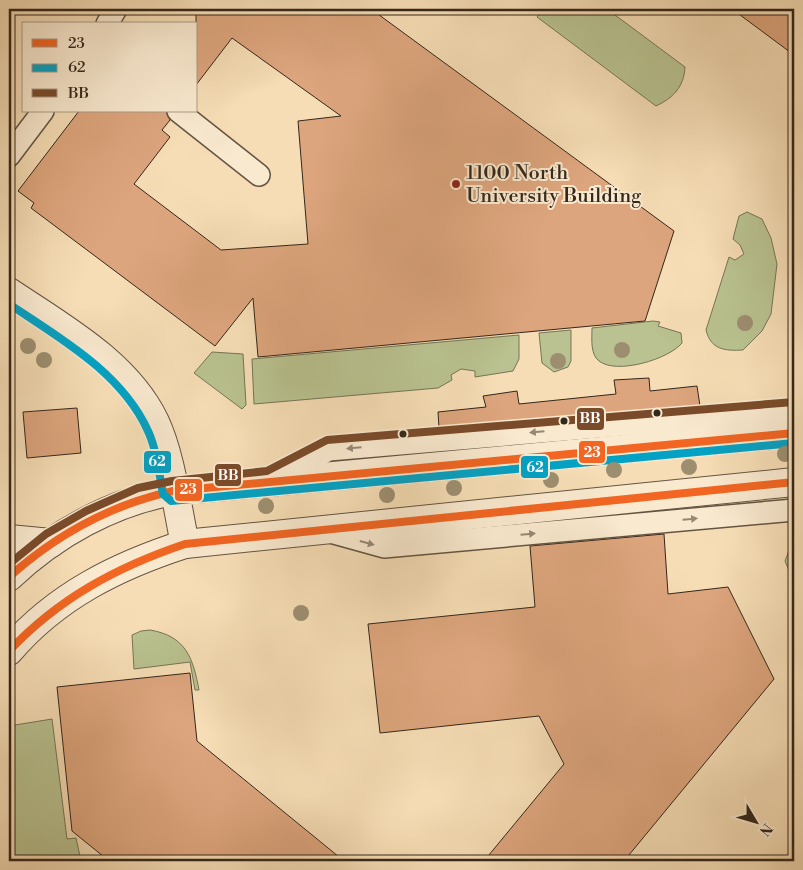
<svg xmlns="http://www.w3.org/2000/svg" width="803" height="870" viewBox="0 0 803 870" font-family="'Libre Bodoni',serif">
	<rect width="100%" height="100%" fill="#f6ddb5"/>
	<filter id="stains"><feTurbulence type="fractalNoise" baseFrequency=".004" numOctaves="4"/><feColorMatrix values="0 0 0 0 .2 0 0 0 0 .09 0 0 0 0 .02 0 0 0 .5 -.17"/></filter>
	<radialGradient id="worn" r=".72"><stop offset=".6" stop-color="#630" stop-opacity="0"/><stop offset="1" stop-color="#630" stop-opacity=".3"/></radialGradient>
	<path fill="#b9c290" stroke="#767456" d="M543,9H607L685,67C684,87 673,98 656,106L537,17Z
		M747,212L762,219L771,238L777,264L771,314L762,331L743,350C725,351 711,350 706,330L729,257L735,260L744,254L740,245L733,239L739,216Z
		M653,321L660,322L658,326L681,333L682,343C669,359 617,375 599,361C590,354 592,339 592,328Z
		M571,330V361L568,367L554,372L542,363L539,333Z
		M519,335V359L513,371L475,377V371L461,369L451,375L452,380L438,388L254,404L252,359Z
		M212,352L243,354L246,405L242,409L194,373Z
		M794,544V577L790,573L785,561L790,548Z
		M150,630C186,636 193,658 199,690H195L190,662L134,669L132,635L141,631Z
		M52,719L67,839L76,838L81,861H9V726Z"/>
	<path fill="#dda57d" stroke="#34271b" d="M192,9H371L674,231L645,321L258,357L253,298L215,346L31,208L34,203L18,191L79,111H166L170,120L162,130L170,137L134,184L221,250L308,244L298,121L341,116L232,38L196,85V12Z
		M732,9H794V55Z
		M649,378L650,391L697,386L700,406L439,428L438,412L486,407L483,396L517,391L519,404L616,394L614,380Z
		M77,408L81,453L27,458L23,412Z
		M664,534L668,594L728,587L774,679L624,861H484L564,764L539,716L380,733L368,624L535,607L530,546Z
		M190,673L197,741L344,861H109L72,831L57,687Z"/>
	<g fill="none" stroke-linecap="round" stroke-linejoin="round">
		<g stroke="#645442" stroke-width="24">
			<path id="service" d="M107,24L116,9
				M178,111L259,175
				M9,156L43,111
				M276,478L329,450L788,411L794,412
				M330,532L384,547L794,510"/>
		</g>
		<g stroke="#645442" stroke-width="30">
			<path id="minor" d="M9,292C61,327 127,363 155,422C171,456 177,507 185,544
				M9,539L51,543"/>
		</g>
		<g stroke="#645442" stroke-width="30">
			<path id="tertiary" d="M9,577C54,534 112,502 173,491L794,433
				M9,651C56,596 117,566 185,544L794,482"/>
		</g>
		<use href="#service" stroke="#f9e9cf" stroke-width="21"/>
		<use href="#minor" stroke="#f9e9cf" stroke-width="28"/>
		<use href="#tertiary" stroke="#f9e9cf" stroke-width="28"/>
		<g stroke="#f9e9cf" stroke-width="11">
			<path id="bus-1" d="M9,577C57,534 110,505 173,491L794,433
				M9,651C59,598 117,567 185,544L794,482"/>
		</g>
		<g stroke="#f9e9cf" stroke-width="11">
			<path id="bus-2" d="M9,304C60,338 122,373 148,431C157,451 159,473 163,494L171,501L794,443"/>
		</g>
		<g stroke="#f9e9cf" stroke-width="11">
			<path id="bus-3" d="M9,564L46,534L86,511L138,488L172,481L267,471L327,440L794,402"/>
		</g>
		<use href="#bus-1" stroke="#f26522" stroke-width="8"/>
		<use href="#bus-2" stroke="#03a2c5" stroke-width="8"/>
		<use href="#bus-3" stroke="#7a4b2a" stroke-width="8"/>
	</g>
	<g fill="#9d8e70">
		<circle cx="745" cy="323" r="8"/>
		<circle cx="28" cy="346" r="8"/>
		<circle cx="622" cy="350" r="8"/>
		<circle cx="44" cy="360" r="8"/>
		<circle cx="558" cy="361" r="8"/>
		<circle cx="785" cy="454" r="8"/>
		<circle cx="689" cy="467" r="8"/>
		<circle cx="614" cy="470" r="8"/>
		<circle cx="551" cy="480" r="8"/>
		<circle cx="454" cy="488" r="8"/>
		<circle cx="387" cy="495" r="8"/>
		<circle cx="266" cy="506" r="8"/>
		<circle cx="301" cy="613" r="8"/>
	</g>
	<defs><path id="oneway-solid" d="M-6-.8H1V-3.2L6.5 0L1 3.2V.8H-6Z" transform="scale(1.25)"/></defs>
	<g fill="#968875">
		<use href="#oneway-solid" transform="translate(537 432) rotate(175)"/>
		<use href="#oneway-solid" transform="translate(354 448) rotate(175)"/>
		<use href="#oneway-solid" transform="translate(690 519) rotate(-5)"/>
		<use href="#oneway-solid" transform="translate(528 534) rotate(-5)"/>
		<use href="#oneway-solid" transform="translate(367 543) rotate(15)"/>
	</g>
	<circle fill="#8f2418" stroke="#f9e9cf" stroke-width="2" cx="456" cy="184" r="5"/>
	<g fill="#34271b" stroke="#f9e9cf" stroke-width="2">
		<circle cx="657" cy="413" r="4.5"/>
		<circle cx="564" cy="421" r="4.5"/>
		<circle cx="403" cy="434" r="4.5"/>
	</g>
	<g text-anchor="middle" stroke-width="4" stroke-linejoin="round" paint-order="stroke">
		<g font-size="20" fill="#34271b" stroke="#f9e9cf" text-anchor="start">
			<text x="466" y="179">1100 North<tspan x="466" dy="23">University Building</tspan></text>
		</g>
	</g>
	<g stroke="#f9e9cf" stroke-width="2">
		<rect x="576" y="407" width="29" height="24" rx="5" fill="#7a4b2a"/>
		<rect x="578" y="440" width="28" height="24" rx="5" fill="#f26522"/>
		<rect x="143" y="450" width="29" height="24" rx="5" fill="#03a2c5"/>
		<rect x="520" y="455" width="29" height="24" rx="5" fill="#03a2c5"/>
		<rect x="214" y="463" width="28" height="24" rx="5" fill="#7a4b2a"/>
		<rect x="174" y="478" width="29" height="24" rx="5" fill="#f26522"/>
	</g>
	<g font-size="14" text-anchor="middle" font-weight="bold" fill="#fff">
		<text x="590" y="423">BB</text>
		<text x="592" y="457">23</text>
		<text x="157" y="466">62</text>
		<text x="535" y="472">62</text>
		<text x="228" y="480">BB</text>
		<text x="188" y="494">23</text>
	</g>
	<rect width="803" height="870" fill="none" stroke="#f6ddb5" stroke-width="30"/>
	<rect x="10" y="10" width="783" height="850" fill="none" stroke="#34271b" stroke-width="2.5"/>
	<rect x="15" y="15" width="773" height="840" fill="none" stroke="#34271b"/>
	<rect x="22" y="22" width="175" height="90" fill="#f9e9cf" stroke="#aa9b87"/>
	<rect x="32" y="39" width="25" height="8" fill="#f26522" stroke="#aa9b87"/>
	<text x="68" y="48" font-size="15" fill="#34271b">23</text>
	<rect x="32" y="64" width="25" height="8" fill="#03a2c5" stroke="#aa9b87"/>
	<text x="68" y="72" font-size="15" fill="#34271b">62</text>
	<rect x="32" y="89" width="25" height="8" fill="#7a4b2a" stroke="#aa9b87"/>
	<text x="68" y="98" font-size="15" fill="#34271b">BB</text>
	<g transform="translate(756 822) rotate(128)" stroke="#f9e9cf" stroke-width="4" paint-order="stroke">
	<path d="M0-4L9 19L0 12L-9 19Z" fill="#34271b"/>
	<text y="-8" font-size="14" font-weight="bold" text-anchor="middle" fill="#34271b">N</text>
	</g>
	<rect width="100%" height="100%" filter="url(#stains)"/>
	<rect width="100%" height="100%" fill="url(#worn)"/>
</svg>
